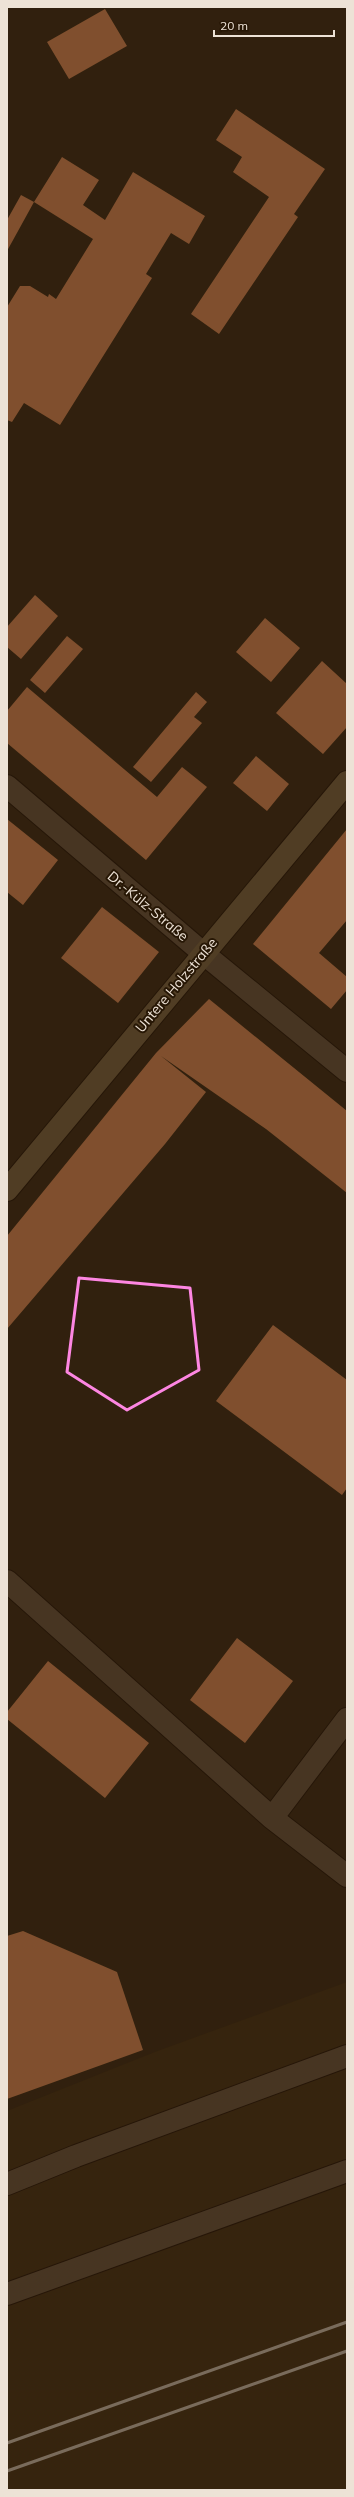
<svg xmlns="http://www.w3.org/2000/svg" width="354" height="2497" viewBox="0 0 354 2497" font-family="Mulish,sans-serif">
	<rect width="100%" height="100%" fill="#31210e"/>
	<path fill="#3d280e" d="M347,1982V2490H7V2111L155,2052Z"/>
	<path fill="#df8854" d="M105,9L127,46L69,79L47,42Z
		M236,109L325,169L294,214L298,217L219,334L191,314L269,197L233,172L242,157L216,140Z
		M62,157L99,180L83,205L105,220L133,172L205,216L189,244L171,233L146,274L152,278L60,425L24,403L12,422L7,420V307L20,286H30L48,297L49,294L56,299L93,239L34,202Z
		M21,195L34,202L7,251V220Z
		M35,595L58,616L21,659L7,647V627Z
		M265,618L300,648L271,682L236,652Z
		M67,636L83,649L45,693L30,680Z
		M322,661L347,684V727L323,754L276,713Z
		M27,687L157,797L182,767L207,787L146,860L7,743V711Z
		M196,692L207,702L194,717L202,723L151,782L133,767Z
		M256,756L289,784L267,811L233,783Z
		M7,819L58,860L23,905L7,892Z
		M347,829V920L319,953L347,977V990L331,1009L253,944Z
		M102,907L159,952L118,1003L61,958Z
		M209,999L347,1111V1193L266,1129L161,1056L206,1092L165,1144L7,1329V1236L156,1053Z
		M273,1325L347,1380V1488L342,1495L216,1401Z
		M237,1638L293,1681L245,1743L190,1700Z
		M48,1661L149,1743L105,1798L7,1719V1712Z
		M23,1931L117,1972L143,2050L7,2099V1936Z"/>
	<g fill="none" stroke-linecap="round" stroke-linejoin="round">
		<g stroke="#190a00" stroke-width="24">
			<path id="lane" d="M7,1581L272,1818L347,1876
				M272,1818L347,1719
				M7,2184L76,2156L347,2056
				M7,2294L347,2171"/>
		</g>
		<g stroke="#190a00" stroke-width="24">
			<path id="street" d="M7,786L203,953L347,1071"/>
		</g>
		<g stroke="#190a00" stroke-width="24">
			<path id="secondary" d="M7,1190L347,782"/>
		</g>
		<use href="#lane" stroke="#624f3b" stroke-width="22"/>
		<use href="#street" stroke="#624f3b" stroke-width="22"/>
		<use href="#secondary" stroke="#76603e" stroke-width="22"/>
		<path stroke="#d1c6b9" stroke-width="3" d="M7,2443L347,2322
			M7,2471L347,2351"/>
	</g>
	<path d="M0 0H354V2497H0ZM79,1278L190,1288L199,1370L127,1410L67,1372Z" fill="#31210e" fill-opacity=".55" fill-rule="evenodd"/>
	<path fill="none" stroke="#fd86e2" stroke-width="3" stroke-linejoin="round" d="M79,1278L190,1288L199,1370L127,1410L67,1372Z"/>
	<g text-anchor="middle" stroke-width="4" stroke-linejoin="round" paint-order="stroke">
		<g font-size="14" fill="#ede2d6" stroke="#271705">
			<text transform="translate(148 906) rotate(40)" y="5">Dr.-Külz-Straße</text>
			<text transform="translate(176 985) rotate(-50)" y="5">Untere Holzstraße</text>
		</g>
	</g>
	<rect width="354" height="2497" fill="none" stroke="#ede2d6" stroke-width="16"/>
	<path d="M214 30v6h120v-6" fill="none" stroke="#ede2d6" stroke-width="2"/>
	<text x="220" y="30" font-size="12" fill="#ede2d6" stroke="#271705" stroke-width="3" paint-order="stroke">20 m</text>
</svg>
